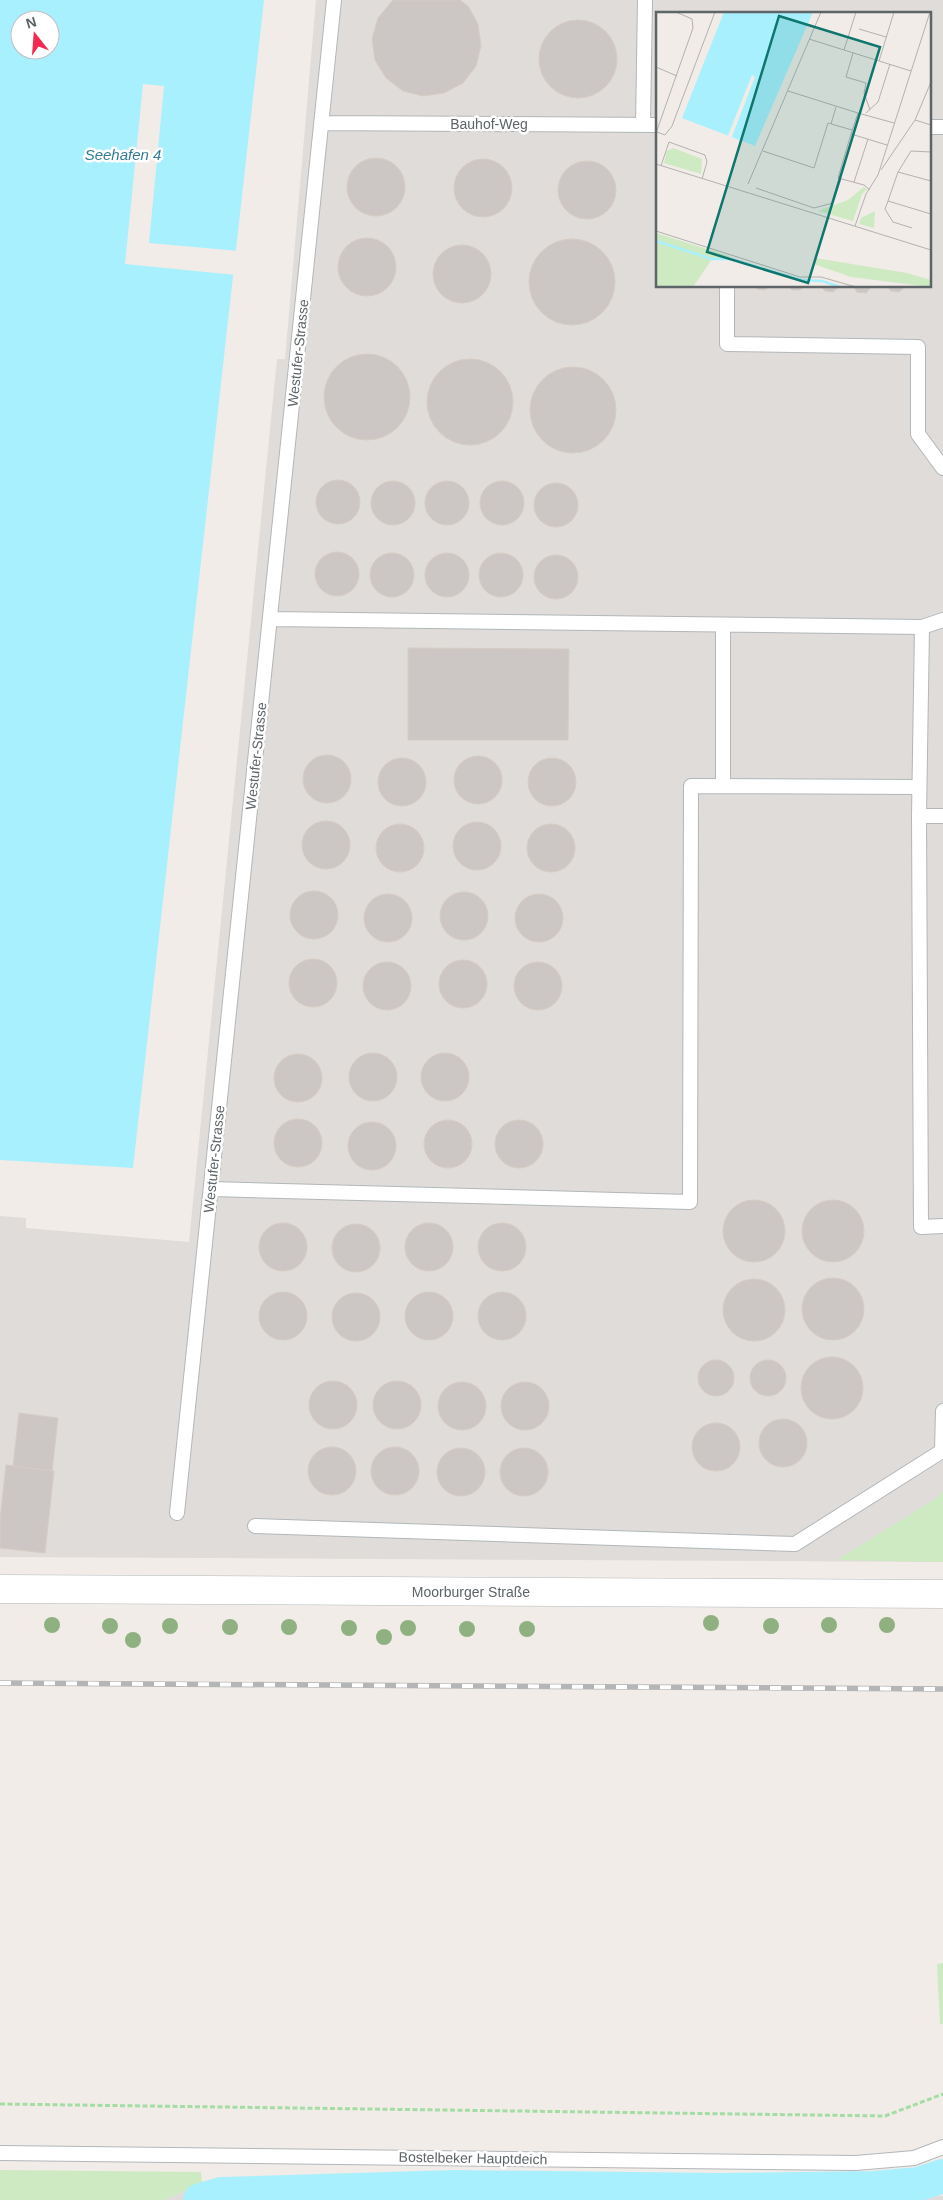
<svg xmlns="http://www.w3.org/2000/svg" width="943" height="2200" viewBox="0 0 943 2200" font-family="Helvetica,sans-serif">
	<rect width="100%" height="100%" fill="#f1ece7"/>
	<path fill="#e0dcd9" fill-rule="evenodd" d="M316,0H943V1562L0,1557V1216L26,1218V1228L189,1242L277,359H285ZM657,14H929V286H657Z
		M202,2184L382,2200H163Z
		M943,2196V2200H844Z"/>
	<path fill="#cdeac2" d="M943,1492V1562L837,1560L935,1499Z
		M943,1963V2024H940L937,1964Z
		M0,2170L201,2172L202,2184L163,2200H0Z"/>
	<path fill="#a9f0ff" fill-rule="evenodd" d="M0,0H264L133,1168L0,1160ZM20,20H50V50H20Z"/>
	<path fill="#f1ece7" d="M143,84L164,86L149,243L239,251L236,275L125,264Z"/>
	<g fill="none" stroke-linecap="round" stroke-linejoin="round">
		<path stroke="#a9f0ff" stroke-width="34" d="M200,2200L221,2194L455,2187L717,2190L874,2188L919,2184L943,2176"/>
	</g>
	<path fill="#ccc7c4" stroke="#d7ccc4" d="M393,0H460L468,6L478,24L481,46L476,66L463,83L444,93L423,96L403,91L386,78L375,60L372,39L378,18Z
		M539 59a39 39 0 1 1 78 0a39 39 0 1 1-78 0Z
		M347 187a29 29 0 1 1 58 0a29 29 0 1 1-58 0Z
		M454 188a29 29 0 1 1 58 0a29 29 0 1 1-58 0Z
		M558 190a29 29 0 1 1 58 0a29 29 0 1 1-58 0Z
		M338 267a29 29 0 1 1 58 0a29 29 0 1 1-58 0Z
		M529 282a43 43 0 1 1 86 0a43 43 0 1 1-86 0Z
		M433 274a29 29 0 1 1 58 0a29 29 0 1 1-58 0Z
		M754,286H770L765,290L757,289Z
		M789,286H805L800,290H792Z
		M821,286H840L833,292L825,291Z
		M853,286H872L866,293L857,292Z
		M887,286H906L899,292L891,291Z
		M324 397a43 43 0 1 1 86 0a43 43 0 1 1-86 0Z
		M427 402a43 43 0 1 1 86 0a43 43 0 1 1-86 0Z
		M530 410a43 43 0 1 1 86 0a43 43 0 1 1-86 0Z
		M316 502a22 22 0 1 1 44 0a22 22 0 1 1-44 0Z
		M371 503a22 22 0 1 1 44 0a22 22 0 1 1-44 0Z
		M480 503a22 22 0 1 1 44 0a22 22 0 1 1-44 0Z
		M425 503a22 22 0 1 1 44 0a22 22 0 1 1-44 0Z
		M534 505a22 22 0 1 1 44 0a22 22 0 1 1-44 0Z
		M315 574a22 22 0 1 1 44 0a22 22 0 1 1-44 0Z
		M425 575a22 22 0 1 1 44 0a22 22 0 1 1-44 0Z
		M370 575a22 22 0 1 1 44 0a22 22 0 1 1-44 0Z
		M479 575a22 22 0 1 1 44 0a22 22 0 1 1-44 0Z
		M534 577a22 22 0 1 1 44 0a22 22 0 1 1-44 0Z
		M408,648L569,649L568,740H408Z
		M303 779a24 24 0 1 1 48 0a24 24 0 1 1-48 0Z
		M454 780a24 24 0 1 1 48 0a24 24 0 1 1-48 0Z
		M378 782a24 24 0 1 1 48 0a24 24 0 1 1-48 0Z
		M528 782a24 24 0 1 1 48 0a24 24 0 1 1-48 0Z
		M302 845a24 24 0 1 1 48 0a24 24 0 1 1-48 0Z
		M453 846a24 24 0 1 1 48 0a24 24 0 1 1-48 0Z
		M527 848a24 24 0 1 1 48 0a24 24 0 1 1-48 0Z
		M376 848a24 24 0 1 1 48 0a24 24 0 1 1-48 0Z
		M290 915a24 24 0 1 1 48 0a24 24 0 1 1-48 0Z
		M440 916a24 24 0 1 1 48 0a24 24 0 1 1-48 0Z
		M364 918a24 24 0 1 1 48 0a24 24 0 1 1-48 0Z
		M515 918a24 24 0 1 1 48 0a24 24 0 1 1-48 0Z
		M289 983a24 24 0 1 1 48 0a24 24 0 1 1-48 0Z
		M439 984a24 24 0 1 1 48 0a24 24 0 1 1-48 0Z
		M514 986a24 24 0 1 1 48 0a24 24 0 1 1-48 0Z
		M363 986a24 24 0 1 1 48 0a24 24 0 1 1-48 0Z
		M349 1077a24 24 0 1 1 48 0a24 24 0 1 1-48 0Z
		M421 1077a24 24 0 1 1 48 0a24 24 0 1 1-48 0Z
		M274 1078a24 24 0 1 1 48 0a24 24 0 1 1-48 0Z
		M274 1143a24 24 0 1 1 48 0a24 24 0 1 1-48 0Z
		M424 1144a24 24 0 1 1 48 0a24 24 0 1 1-48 0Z
		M495 1144a24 24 0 1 1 48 0a24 24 0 1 1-48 0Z
		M348 1146a24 24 0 1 1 48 0a24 24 0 1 1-48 0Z
		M723 1231a31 31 0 1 1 62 0a31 31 0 1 1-62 0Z
		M802 1231a31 31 0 1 1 62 0a31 31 0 1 1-62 0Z
		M405 1247a24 24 0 1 1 48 0a24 24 0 1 1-48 0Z
		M478 1247a24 24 0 1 1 48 0a24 24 0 1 1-48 0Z
		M259 1247a24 24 0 1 1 48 0a24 24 0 1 1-48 0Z
		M332 1248a24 24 0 1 1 48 0a24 24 0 1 1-48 0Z
		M802 1309a31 31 0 1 1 62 0a31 31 0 1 1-62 0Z
		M723 1310a31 31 0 1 1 62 0a31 31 0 1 1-62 0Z
		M259 1316a24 24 0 1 1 48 0a24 24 0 1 1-48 0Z
		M405 1316a24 24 0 1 1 48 0a24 24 0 1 1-48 0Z
		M478 1316a24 24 0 1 1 48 0a24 24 0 1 1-48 0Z
		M332 1317a24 24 0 1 1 48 0a24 24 0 1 1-48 0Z
		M801 1388a31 31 0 1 1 62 0a31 31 0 1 1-62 0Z
		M750 1378a18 18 0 1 1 36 0a18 18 0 1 1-36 0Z
		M698 1378a18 18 0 1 1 36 0a18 18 0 1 1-36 0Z
		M373 1405a24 24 0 1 1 48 0a24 24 0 1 1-48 0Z
		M309 1405a24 24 0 1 1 48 0a24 24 0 1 1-48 0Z
		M501 1406a24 24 0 1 1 48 0a24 24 0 1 1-48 0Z
		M438 1406a24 24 0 1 1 48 0a24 24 0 1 1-48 0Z
		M19,1413L58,1418L52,1471L13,1466Z
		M759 1443a24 24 0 1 1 48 0a24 24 0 1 1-48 0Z
		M692 1447a24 24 0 1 1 48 0a24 24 0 1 1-48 0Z
		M308 1471a24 24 0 1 1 48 0a24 24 0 1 1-48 0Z
		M371 1471a24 24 0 1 1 48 0a24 24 0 1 1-48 0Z
		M500 1472a24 24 0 1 1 48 0a24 24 0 1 1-48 0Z
		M437 1472a24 24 0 1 1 48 0a24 24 0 1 1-48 0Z
		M6,1465L54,1471L45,1553L0,1548V1519Z"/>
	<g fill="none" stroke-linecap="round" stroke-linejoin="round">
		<g stroke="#b2b7ba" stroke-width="16">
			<path id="service" d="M321,123L657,125
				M643,125L645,0
				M929,127H943
				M727,286V344L918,347V434L943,468
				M270,619L922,627L919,816H943
				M922,627L943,620
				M723,786V625
				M919,816L921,1227L943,1226
				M211,1189L690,1202L691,786L919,787
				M177,1513L334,0
				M255,1526L795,1544L942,1451L943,1411
				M0,2153L856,2163L914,2158L943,2147"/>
		</g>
		<g stroke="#b3b9bc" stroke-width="29">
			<path id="secondary" d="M0,1589L943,1594"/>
		</g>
		<path stroke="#a4dda4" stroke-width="3" stroke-dasharray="5 2.5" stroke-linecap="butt" d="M0,2104L885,2116L943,2094"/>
		<use href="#service" stroke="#fff" stroke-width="14"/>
		<use href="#secondary" stroke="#fff" stroke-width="28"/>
		<g stroke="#b4b5b6" stroke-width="5.5">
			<path id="rail" d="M0,1683L943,1689"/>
		</g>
		<use href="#rail" stroke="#fff" stroke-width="4" stroke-dasharray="11" stroke-linecap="butt"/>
	</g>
	<g fill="#8fb181">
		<circle cx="711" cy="1623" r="8"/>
		<circle cx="52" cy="1625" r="8"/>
		<circle cx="829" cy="1625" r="8"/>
		<circle cx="887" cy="1625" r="8"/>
		<circle cx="110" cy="1626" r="8"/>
		<circle cx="170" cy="1626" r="8"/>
		<circle cx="771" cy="1626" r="8"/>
		<circle cx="230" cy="1627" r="8"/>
		<circle cx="289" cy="1627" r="8"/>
		<circle cx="349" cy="1628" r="8"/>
		<circle cx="408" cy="1628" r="8"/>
		<circle cx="467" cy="1629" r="8"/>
		<circle cx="527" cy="1629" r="8"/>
		<circle cx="384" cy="1637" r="8"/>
		<circle cx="133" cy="1640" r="8"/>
	</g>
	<g text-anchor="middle" stroke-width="5" stroke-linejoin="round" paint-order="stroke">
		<g font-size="14" fill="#5e6568" stroke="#fff">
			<text x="489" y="129">Bauhof-Weg</text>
			<text transform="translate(298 353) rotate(-84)" y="5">Westufer-Strasse</text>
			<text transform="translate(256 756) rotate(-84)" y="5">Westufer-Strasse</text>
			<text transform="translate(214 1159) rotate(-84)" y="5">Westufer-Strasse</text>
			<text x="471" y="1597">Moorburger Straße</text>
			<text transform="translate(473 2158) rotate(1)" y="5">Bostelbeker Hauptdeich</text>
		</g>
		<g font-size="15" font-style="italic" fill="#337c95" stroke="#fff">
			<text x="123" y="160">Seehafen 4</text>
		</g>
	</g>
	<g transform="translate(656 12)">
		<rect width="275" height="275" fill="#f1ece7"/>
		<path d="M17,136L46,147L45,162L8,151L11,139ZM208,175L211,177L206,182L197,209L162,199L192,188ZM219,199L218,216L203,212L205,206ZM0,221L73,244V245L56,247L37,275H0ZM159,246L251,261L275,268V275L195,265L158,252Z" fill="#cdeac2"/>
		<path d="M68,0H157L99,134L26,106Z" fill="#a9f0ff"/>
		<path d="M96,63L99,65L75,127L71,126Z" fill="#f1ece7"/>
		<path fill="none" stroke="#a9f0ff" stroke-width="2.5" d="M0,229L56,247H75L145,268L166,269L184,275"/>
		<path fill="none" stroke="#b2b2b0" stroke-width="1" d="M203,17L230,25M153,27L255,59M188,38L200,0M197,41L190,65L210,71L208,81L214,98M223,49L238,0M0,55L21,64M132,79L202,101L195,122L231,133M202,101L238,111M210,101L222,90L234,52M259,108L275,113M175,112L180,95M1,120L9,123L16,114L59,0M0,121L37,16L36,7L20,0M195,122L182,166L208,173L214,178M107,139L158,156L172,111L196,118M0,152L275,238M5,154L13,130L49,143L51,150L46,167M225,158L259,108L275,70M242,160L255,139L275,140M275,169L242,160L232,189L275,202M198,170L212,127M92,172L165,0M100,176L158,196L177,191L185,167M232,189L229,197L237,210L256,216M199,214L210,182L222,163L274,0M0,219L144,265H165L200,275"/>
		<path fill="#0f766e" fill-opacity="0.15" stroke="#0f766e" stroke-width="2.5" d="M123,4L224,35L152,271L51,240Z"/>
		<rect width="275" height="275" fill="none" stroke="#5e6568" stroke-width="2.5"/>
	</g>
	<g transform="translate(35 35) rotate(343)"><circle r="24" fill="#ffffff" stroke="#bfc1c3"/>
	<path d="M0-4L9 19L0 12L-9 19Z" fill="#f5294f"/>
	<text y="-8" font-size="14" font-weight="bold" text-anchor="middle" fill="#5e6568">N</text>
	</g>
</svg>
